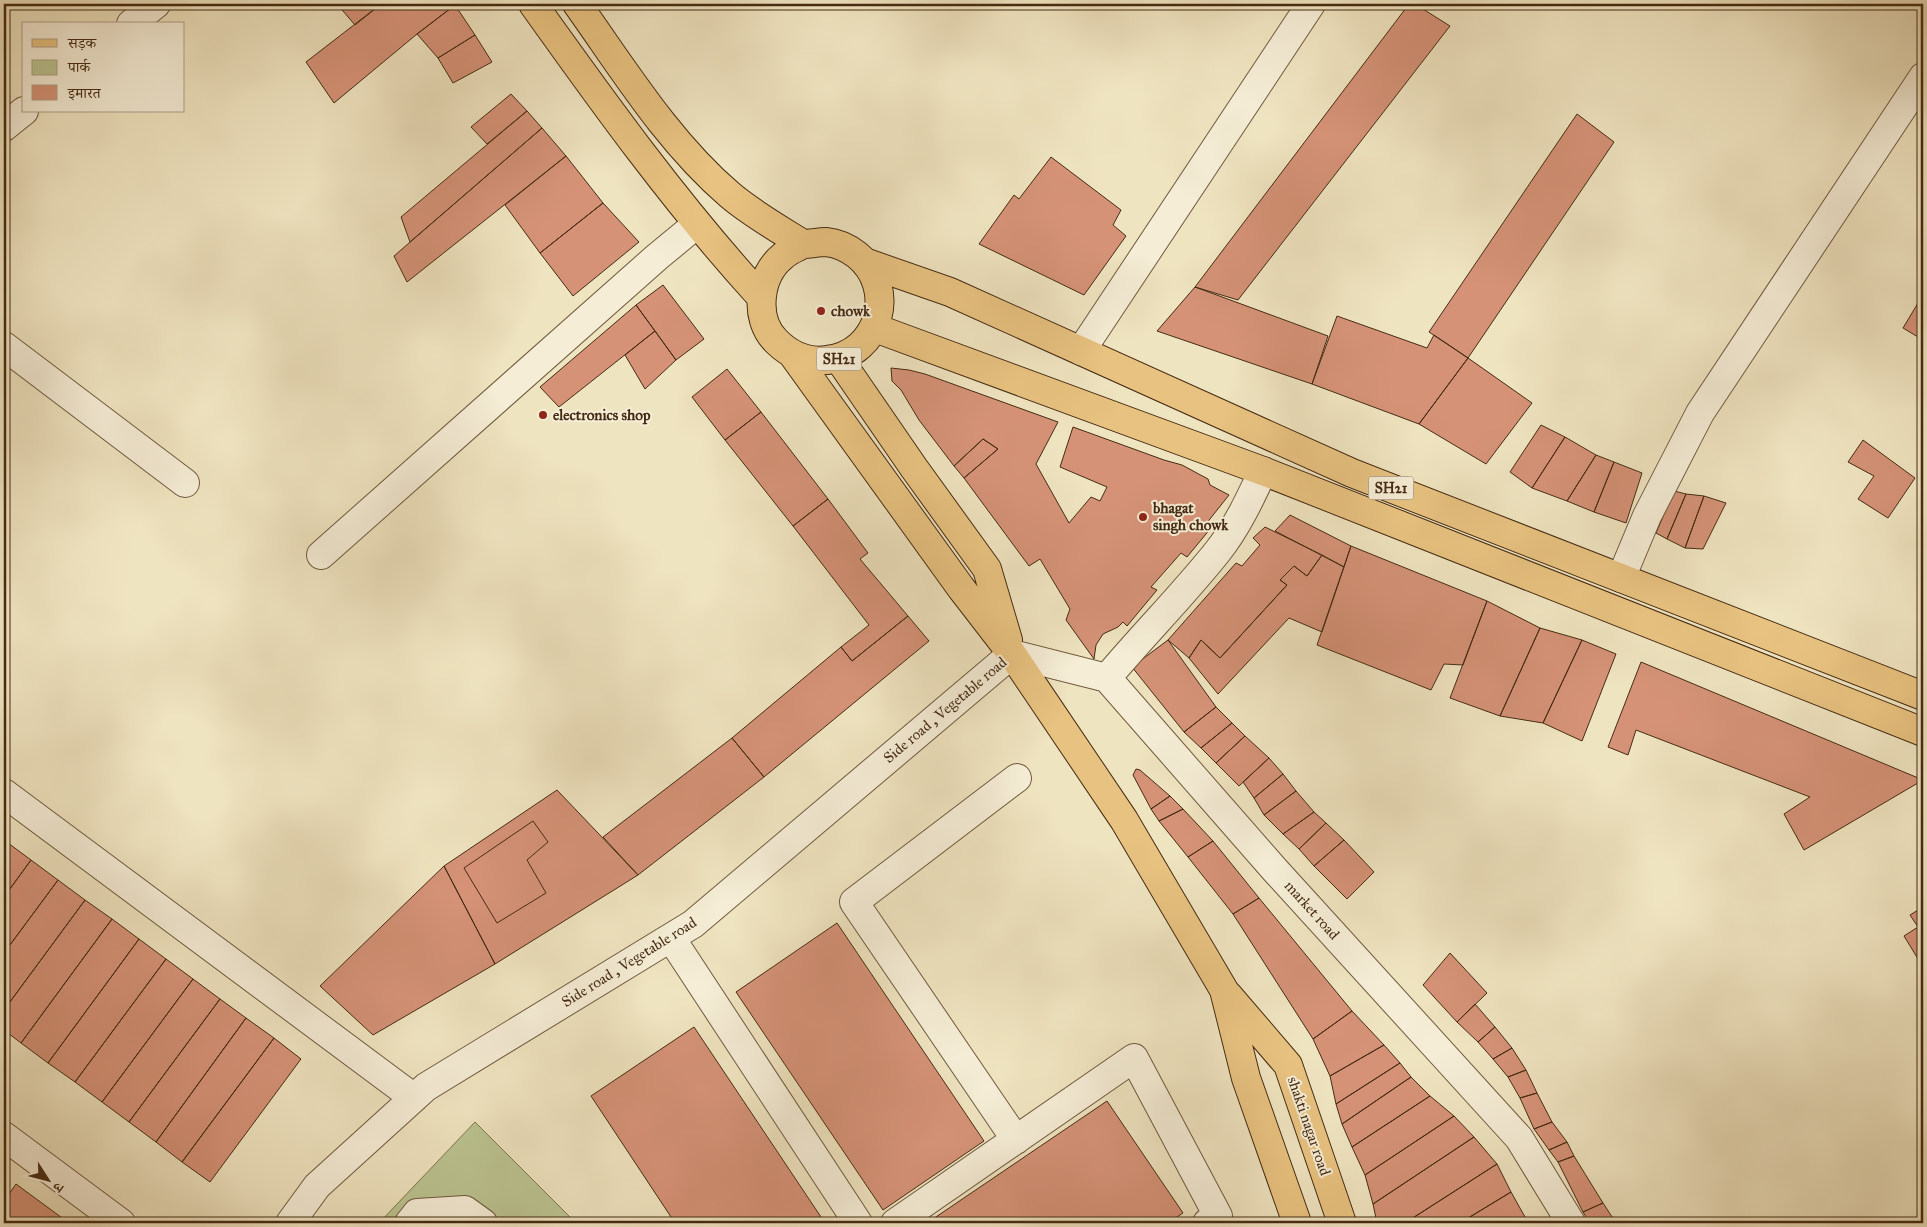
<svg xmlns="http://www.w3.org/2000/svg" width="1927" height="1227" viewBox="0 0 1927 1227" font-family="'IM FELL Great Primer','Noto Serif Devanagari',serif">
	<rect width="100%" height="100%" fill="#efe4c0"/>
	<filter id="stains"><feTurbulence type="fractalNoise" baseFrequency=".004" numOctaves="4"/><feColorMatrix values="0 0 0 0 .2 0 0 0 0 .09 0 0 0 0 .02 0 0 0 .5 -.17"/></filter>
	<radialGradient id="worn" r=".72"><stop offset=".6" stop-color="#630" stop-opacity="0"/><stop offset="1" stop-color="#630" stop-opacity=".3"/></radialGradient>
	<path fill="#bbc491" stroke="#807852" d="M475,1122L576,1223H379Z"/>
	<path fill="#d59277" stroke="#452b13" d="M337,4H381L355,25Z
		M381,4H454L455,5L417,34L334,103L306,62Z
		M1409,4H1415L1450,26L1238,300L1195,287Z
		M455,5L475,35L438,58L417,34Z
		M475,35L492,62L453,83L438,58Z
		M511,94L527,111L487,144L471,127Z
		M527,111L542,128L410,242L401,217Z
		M1577,114L1614,142L1468,358L1429,332Z
		M542,128L566,156L407,282L394,256Z
		M566,156L603,203L540,253L505,205Z
		M1051,157L1121,210L1113,225L1126,236L1084,295L979,244L1014,195L1019,199Z
		M603,203L639,242L573,296L540,253Z
		M663,285L704,339L676,360L636,305Z
		M1195,287L1328,336L1312,384L1157,331Z
		M1921,298H1923V340L1903,328Z
		M636,305L655,331L559,407L540,387Z
		M1337,316L1427,348L1434,335L1468,358L1419,424L1312,384Z
		M655,331L676,360L645,389L625,355Z
		M1468,358L1532,403L1486,464L1419,424Z
		M891,368L909,370L925,374L1058,422L1036,464L1069,523L1091,497L1100,501L1107,487L1060,467L1073,427L1164,460L1182,465L1208,479L1210,485L1229,495L1206,524L1211,528L1187,557L1181,553L1151,587L1157,590L1127,626L1123,622L1118,627L1103,634L1096,645L1094,659L1066,620L1070,609L1040,559L1029,566L964,478L998,449L983,439L954,466L919,420L901,390L892,381Z
		M727,369L761,412L725,440L692,397Z
		M761,412L828,499L793,526L725,440Z
		M1541,425L1565,437L1532,488L1510,472Z
		M1565,437L1596,455L1567,501L1532,488Z
		M983,439L998,449L964,478L954,466Z
		M1863,440L1915,478L1888,518L1858,499L1874,476L1848,462Z
		M1596,455L1614,462L1594,512L1567,501Z
		M1614,462L1642,473L1626,523L1594,512Z
		M1674,491L1686,494L1667,539L1656,533Z
		M1686,494L1704,496L1685,548L1667,539Z
		M1704,496L1726,503L1703,549L1685,548Z
		M828,499L868,553L860,559L908,616L852,661L841,647L869,625L793,526Z
		M1290,515L1351,546L1344,567L1275,531Z
		M1265,527L1322,555L1307,576L1294,566L1280,580L1287,585L1220,658L1201,640L1189,658L1168,640L1236,563L1242,566L1260,545L1253,538Z
		M1351,546L1487,601L1463,665L1444,664L1431,690L1317,645Z
		M1322,555L1344,567L1322,632L1289,618L1218,694L1189,658L1201,640L1220,658L1287,585L1280,580L1294,566L1307,576Z
		M1487,601L1540,628L1500,716L1450,698Z
		M908,616L929,641L764,777L732,738L841,647L852,661Z
		M1540,628L1582,640L1543,723L1500,716Z
		M1168,640L1216,707L1184,732L1132,667Z
		M1582,640L1616,654L1582,741L1543,723Z
		M1641,662L1923,780L1804,850L1784,814L1810,797L1636,730L1628,755L1608,747Z
		M1216,707L1232,723L1201,748L1184,732Z
		M1232,723L1245,736L1216,763L1201,748Z
		M1245,736L1269,758L1239,786L1216,763Z
		M732,738L764,777L638,875L603,837Z
		M1269,758L1283,774L1254,798L1243,782Z
		M1136,769L1140,770L1170,796L1151,809L1133,775Z
		M1283,774L1296,791L1264,815L1254,798Z
		M557,790L638,875L495,964L444,866Z
		M1296,791L1314,812L1283,834L1264,815Z
		M1170,796L1183,809L1159,821L1151,809Z
		M1183,809L1213,841L1188,857L1159,821Z
		M1314,812L1326,823L1299,849L1283,834Z
		M533,821L548,842L527,860L546,893L497,923L464,868Z
		M1326,823L1344,840L1314,866L1299,849Z
		M4,840L31,860L4,897Z
		M1344,840L1374,872L1347,899L1314,866Z
		M1213,841L1259,898L1233,914L1188,857Z
		M31,860L58,880L4,953V897Z
		M444,866L495,964L373,1035L320,986Z
		M58,880L85,900L4,1010V953Z
		M1259,898L1352,1011L1313,1039L1233,914Z
		M85,900L112,919L21,1043L4,1030V1010Z
		M1923,907V967L1904,936L1918,927L1910,915Z
		M112,919L139,939L48,1063L21,1043Z
		M837,923L984,1141L883,1210L736,992Z
		M139,939L166,959L75,1082L48,1063Z
		M1450,953L1487,993L1457,1022L1423,985Z
		M166,959L193,979L102,1102L75,1082Z
		M193,979L220,999L129,1122L102,1102Z
		M220,999L246,1018L156,1142L129,1122Z
		M1475,1004L1495,1027L1478,1042L1457,1022Z
		M1352,1011L1384,1045L1330,1076L1313,1039Z
		M246,1018L274,1038L182,1162L156,1142Z
		M694,1027L825,1223H675L591,1096Z
		M1495,1027L1512,1048L1493,1059L1478,1042Z
		M274,1038L301,1059L210,1182L182,1162Z
		M1384,1045L1400,1063L1336,1104L1330,1076Z
		M1512,1048L1526,1070L1508,1077L1493,1059Z
		M1400,1063L1411,1077L1342,1124L1336,1104Z
		M1526,1070L1537,1093L1520,1098L1508,1077Z
		M1411,1077L1430,1096L1352,1147L1342,1124Z
		M1537,1093L1552,1122L1534,1129L1520,1098Z
		M1430,1096L1454,1116L1365,1175L1352,1147Z
		M1107,1101L1183,1213L1168,1223H927Z
		M1454,1116L1474,1137L1373,1204L1365,1175Z
		M1552,1122L1567,1142L1549,1150L1534,1129Z
		M1474,1137L1497,1164L1405,1223H1377L1373,1204Z
		M1567,1142L1574,1156L1558,1162L1549,1150Z
		M1574,1156L1603,1203L1583,1212L1558,1162Z
		M1497,1164L1511,1192L1460,1223H1405Z
		M16,1184L69,1223H11L4,1218V1201Z
		M1511,1192L1525,1217L1515,1223H1460Z
		M1603,1203L1616,1223H1590L1583,1212Z
		M1525,1217L1528,1223H1515Z"/>
	<g fill="none" stroke-linecap="round" stroke-linejoin="round">
		<g stroke="#70593e" stroke-width="30">
			<path id="minor" d="M131,24L156,4
				M4,127L24,111
				M4,346L185,483
				M1081,351L1311,4
				M321,555L657,257L697,224
				M1621,578L1647,516L1700,413L1923,77
				M1107,678C1143,635 1183,595 1218,551C1237,527 1250,499 1263,471
				M4,793L414,1098
				M671,938L858,1223
				M4,1136L121,1223
				M1016,1140L854,902L1017,778
				M290,1223L317,1186L426,1087L693,924L1012,654L1107,678L1275,870L1519,1138L1571,1223
				M409,1223L417,1213L465,1210L483,1223
				M895,1223L1134,1058L1218,1216L1207,1223"/>
		</g>
		<g stroke="#452b13" stroke-width="30">
			<path id="major" d="M533,4C605,105 677,205 761,297
				M577,4C624,70 668,142 730,195C751,213 779,229 803,244C810,244 818,242 826,242C837,243 848,248 857,255C898,288 880,354 827,360C808,363 790,355 776,341C753,318 759,275 783,256C788,251 796,248 803,244
				M867,263L950,292L1352,473L1923,696
				M875,328L1263,471L1923,732
				M793,355L961,588L1012,654L1124,820L1224,990L1246,1078L1297,1223
				M839,359L914,468L987,569L1008,640
				M1228,995L1288,1065L1342,1223"/>
		</g>
		<use href="#minor" stroke="#f5edd6" stroke-width="28"/>
		<use href="#major" stroke="#e8c280" stroke-width="28"/>
	</g>
	<g fill="#8f2418" stroke="#f5edd6" stroke-width="2">
		<circle cx="821" cy="311" r="5"/>
		<circle cx="543" cy="415" r="5"/>
		<circle cx="1143" cy="517" r="5"/>
	</g>
	<g text-anchor="middle" stroke-width="4" stroke-linejoin="round" paint-order="stroke">
		<g fill="#f5edd6" stroke="#7a654e" stroke-width="1">
			<rect x="816.5" y="347.5" width="45" height="23" rx="4"/>
			<rect x="1368.5" y="476.5" width="45" height="23" rx="4"/>
		</g>
		<g font-size="14" font-weight="bold" fill="#452b13">
			<text x="839" y="364">SH21</text>
			<text x="1391" y="493">SH21</text>
		</g>
		<g font-size="15" font-weight="bold" fill="#452b13" stroke="#f5edd6" text-anchor="start">
			<text x="831" y="316">chowk</text>
			<text x="553" y="420">electronics shop</text>
			<text x="1153" y="513">bhagat<tspan x="1153" dy="17">singh chowk</tspan></text>
		</g>
		<g font-size="15" fill="#452b13" stroke="#f5edd6">
			<text transform="translate(945 710) rotate(-40)" y="5">Side road , Vegetable road</text>
			<text transform="translate(1312 910) rotate(48)" y="5">market road</text>
			<text transform="translate(629 962) rotate(-32)" y="5">Side road , Vegetable road</text>
			<text transform="translate(1309 1126) rotate(71)" y="5">shakti nagar road</text>
		</g>
	</g>
	<rect width="1927" height="1227" fill="none" stroke="#efe4c0" stroke-width="20"/>
	<rect x="5" y="5" width="1917" height="1217" fill="none" stroke="#452b13" stroke-width="2.5"/>
	<rect x="10" y="10" width="1907" height="1207" fill="none" stroke="#452b13"/>
	<rect x="22" y="22" width="162" height="90" fill="#f5edd6" stroke="#af9f88"/>
	<rect x="32" y="39" width="25" height="8" fill="#e8c280" stroke="#af9f88"/>
	<text x="68" y="48" font-size="15" fill="#452b13">सड़क</text>
	<rect x="32" y="60" width="25" height="15" fill="#bbc491" stroke="#af9f88"/>
	<text x="68" y="72" font-size="15" fill="#452b13">पार्क</text>
	<rect x="32" y="85" width="25" height="15" fill="#d59277" stroke="#af9f88"/>
	<text x="68" y="98" font-size="15" fill="#452b13">इमारत</text>
	<g transform="translate(48 1180) rotate(126)" stroke="#f5edd6" stroke-width="4" paint-order="stroke">
	<path d="M0-4L9 19L0 12L-9 19Z" fill="#452b13"/>
	<text y="-8" font-size="14" font-weight="bold" text-anchor="middle" fill="#452b13">उ</text>
	</g>
	<rect width="100%" height="100%" filter="url(#stains)"/>
	<rect width="100%" height="100%" fill="url(#worn)"/>
</svg>
